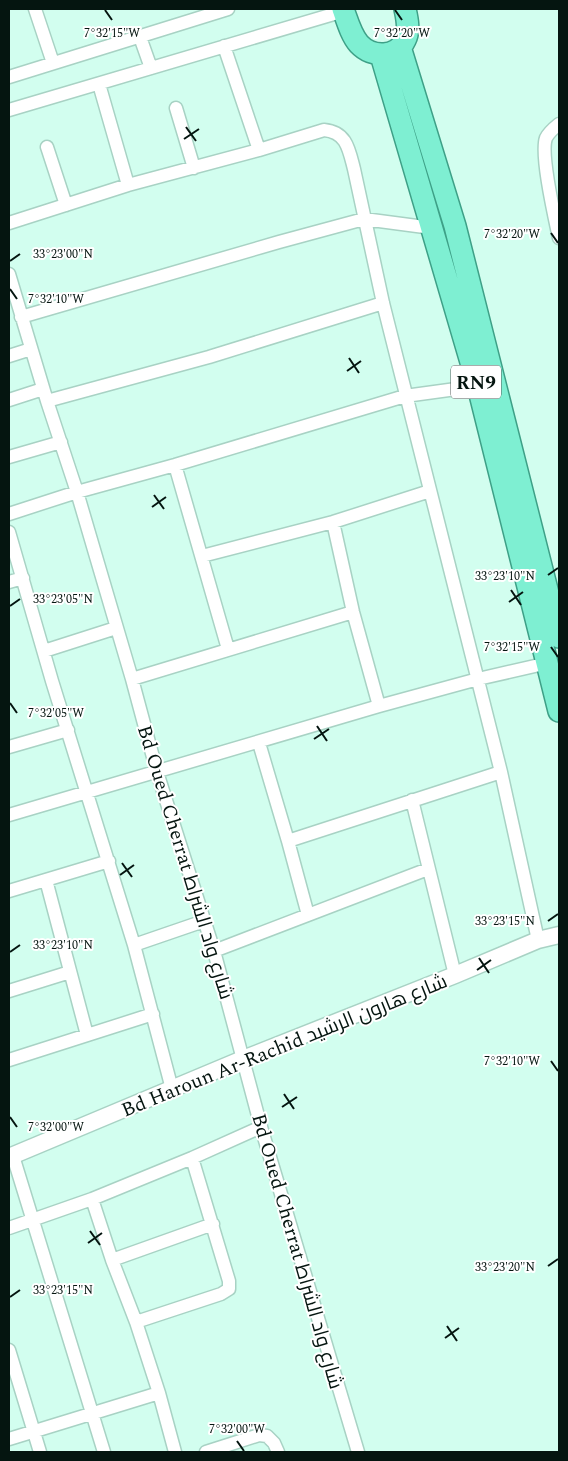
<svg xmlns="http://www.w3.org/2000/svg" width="568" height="1461" viewBox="0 0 568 1461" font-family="Spectral,Cairo,serif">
	<rect width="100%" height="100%" fill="#d2feef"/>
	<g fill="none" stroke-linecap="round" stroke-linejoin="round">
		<g stroke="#a8d2c4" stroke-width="15">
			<path id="minor" d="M35,9L53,63
				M140,37L151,68
				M224,46L259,150
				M9,77L228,9
				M99,84L128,185
				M176,108L194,168
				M9,110L344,11
				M559,124C554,128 549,132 546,138C540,154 555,219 559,238
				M47,147L66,205
				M9,223L128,185L259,150L324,130C347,132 349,150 354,169L383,303L501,772L538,940
				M9,274L47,401L77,492L132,679L157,772L214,951L261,1127L358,1452
				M21,317L279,242L364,219L432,228
				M9,356L31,349
				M9,400L43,389
				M47,401L209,357L383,303
				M9,457L61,442
				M175,465L228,649
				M9,514L77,492L175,465L405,396L478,386
				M333,522L353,612L379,706
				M9,532L52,681L134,945L172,1089
				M202,556L333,522L430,491
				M9,582L23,578
				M44,651L116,628
				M132,679L353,612
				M259,743L288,841L308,915
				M9,747L68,730
				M412,800L455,975
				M9,815L379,706L478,679L548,663
				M288,841L501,772
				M46,880L87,1035
				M9,891L109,861
				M134,945L204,921
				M214,951L428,869
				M9,991L70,972
				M9,1060L153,1014
				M13,1156L104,1452
				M92,1199L112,1260L136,1322L159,1393L175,1452
				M9,1228L92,1199L192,1158L261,1127
				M112,1260L213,1224
				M136,1322L221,1294L229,1289V1281L192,1158
				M9,1350L40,1452
				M9,1439L159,1393
				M206,1452L259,1435L267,1436L274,1443L278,1452"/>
		</g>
		<g stroke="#a8d2c4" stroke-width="19">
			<path id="tertiary" d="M9,1157L243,1059L455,975L538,940L559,935"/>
		</g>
		<g stroke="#3ea087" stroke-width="24">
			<path id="trunk" d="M343,9C347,20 351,35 359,44C372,58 397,58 405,40C410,30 407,18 405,9
				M400,47L455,226L559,637
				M381,55L478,386L559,711"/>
		</g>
		<use href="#minor" stroke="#fff" stroke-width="12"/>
		<use href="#tertiary" stroke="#fff" stroke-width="16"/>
		<use href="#trunk" stroke="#7eefd2" stroke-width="21"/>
	</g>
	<path fill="none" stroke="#051510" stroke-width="2" d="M105,10L112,20M395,10L402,20M186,127L196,141M184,139L199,129M551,233L558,243M10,261L20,254M10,289L17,299M349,358L359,373M347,371L361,361M154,495L164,509M152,507L166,497M548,575L558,568M511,590L521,605M509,602L523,592M10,606L20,599M551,647L558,657M10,703L17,713M317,726L327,741M314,739L329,729M122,863L132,877M120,875L134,865M548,921L558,914M10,952L20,945M479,958L489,973M477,970L491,960M551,1061L558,1071M284,1094L294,1109M282,1107L297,1097M10,1117L17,1127M90,1231L100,1245M88,1243L102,1233M548,1266L558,1259M10,1297L20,1290M447,1326L457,1341M445,1338L459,1328M237,1441L244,1451"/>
	<g text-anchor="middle" stroke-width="4" stroke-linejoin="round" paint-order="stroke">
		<rect fill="#fff" stroke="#505b58" stroke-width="1" x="451" y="365.5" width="50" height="33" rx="4"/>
		<g font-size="19" font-weight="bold" fill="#051510">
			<text x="476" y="389">RN9</text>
		</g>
		<g font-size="20" fill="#051510" stroke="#fff">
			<text transform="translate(186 862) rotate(73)" y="7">Bd Oued Cherrat شارع واد الشراط</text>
			<text transform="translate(284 1045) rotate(-22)" y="7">Bd Haroun Ar-Rachid شارع هارون الرشيد</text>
			<text transform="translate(298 1251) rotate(74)" y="7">Bd Oued Cherrat شارع واد الشراط</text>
		</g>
	</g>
	<g font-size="12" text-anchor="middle" fill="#051510" stroke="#fff" stroke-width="4" stroke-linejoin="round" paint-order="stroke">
		<text x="112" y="37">7°32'15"W</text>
		<text x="402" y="37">7°32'20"W</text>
		<text x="512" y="238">7°32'20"W</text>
		<text x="63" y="258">33°23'00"N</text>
		<text x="56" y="303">7°32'10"W</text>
		<text x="505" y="580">33°23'10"N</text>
		<text x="63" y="603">33°23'05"N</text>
		<text x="512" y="651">7°32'15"W</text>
		<text x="56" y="717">7°32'05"W</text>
		<text x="505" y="925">33°23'15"N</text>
		<text x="63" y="949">33°23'10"N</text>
		<text x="512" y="1065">7°32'10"W</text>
		<text x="56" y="1131">7°32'00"W</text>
		<text x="505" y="1271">33°23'20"N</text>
		<text x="63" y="1294">33°23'15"N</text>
		<text x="237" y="1433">7°32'00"W</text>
	</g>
	<rect width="568" height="1461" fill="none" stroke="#051510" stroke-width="20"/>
</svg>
